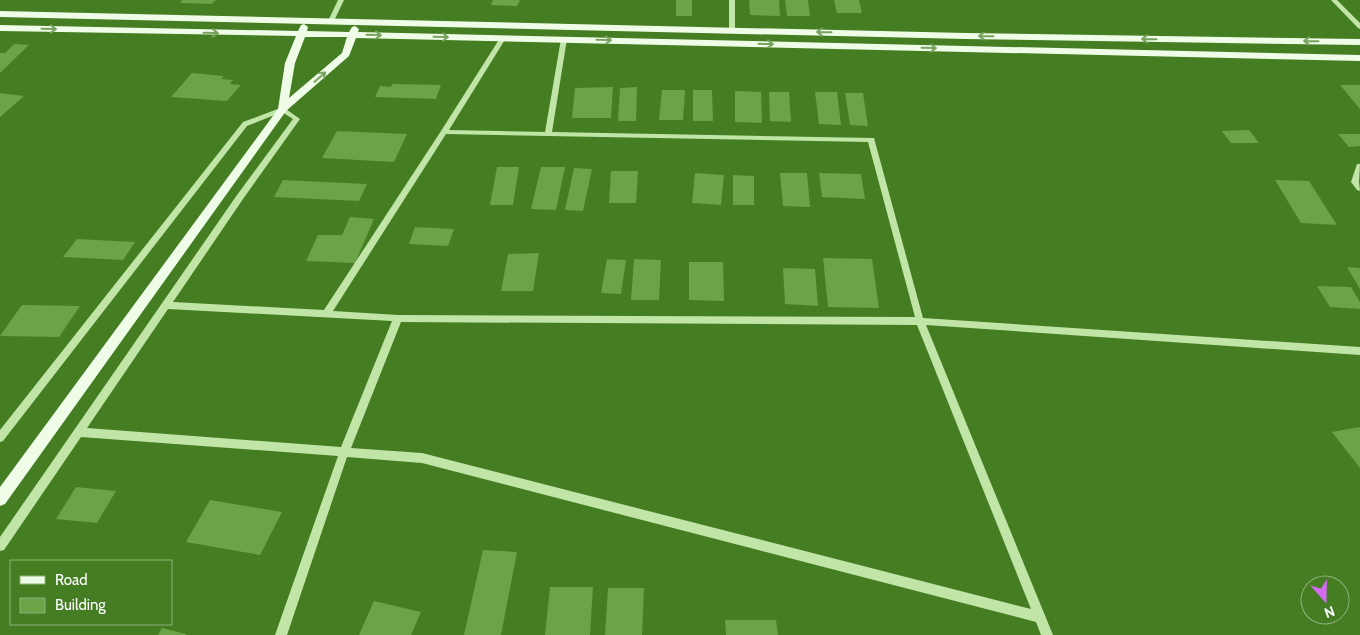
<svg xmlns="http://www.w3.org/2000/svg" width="1360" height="635" viewBox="0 0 1360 635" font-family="Cabin,sans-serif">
	<rect width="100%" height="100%" fill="#457d23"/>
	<path fill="#6ba347" d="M182,0H216L212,4L180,3Z
		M493,0H520L517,6L491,5Z
		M676,0H692V16H676Z
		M749,0H779L780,16L750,15Z
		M785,0H808L810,16H787Z
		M834,0H859L862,13H837Z
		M14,44L29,45L0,73V53H5Z
		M192,73L224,76L221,79L233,80L230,84L241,85L227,101L171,97Z
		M392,84L441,85L436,99L375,97L380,86L391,87Z
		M1340,85H1360V109Z
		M613,87L611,118H572L575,88Z
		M637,87L636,121H618L620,88Z
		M662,90H685L683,120H659Z
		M693,90H712L713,121H693Z
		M735,91L761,92L762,123L735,122Z
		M769,92H789L791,122L770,121Z
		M815,92H837L841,125L819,124Z
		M0,93L24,96L0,117Z
		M845,93H863L868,126L850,125Z
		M1249,130L1259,143H1231L1222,131Z
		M337,131L407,134L394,162L322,158Z
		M1338,134H1360V146L1349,147Z
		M497,167H519L513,205H490Z
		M541,167H565L556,210L531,209Z
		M574,168L592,169L583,211L565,210Z
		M611,171H638L636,203H609Z
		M695,173L724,175L721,205L692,203Z
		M780,173H807L810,207L783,206Z
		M819,173L861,174L865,199L822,197Z
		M733,175L754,176V205H733Z
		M283,180L367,184L359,201L274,197Z
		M1275,180L1309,181L1337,225L1301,223Z
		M350,217L374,219L355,263L306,261L318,235H342Z
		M415,227L454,229L448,246L409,244Z
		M77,239L135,242L123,260L63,257Z
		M539,253L533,291H501L508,254Z
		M823,258L872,259L879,308L828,307Z
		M607,259L626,260L621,294L601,293Z
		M634,259L661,260L659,300H631Z
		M689,262H723L724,301L689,300Z
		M1347,267L1360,268V289Z
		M783,268L815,269L818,306L785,304Z
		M1317,286L1351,287L1360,302V309L1330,307Z
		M22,305L80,306L59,337L0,336Z
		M1360,427V468L1332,432Z
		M76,487L116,491L97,523L56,519Z
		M210,500L282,512L260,555L186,542Z
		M483,550L517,552L501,635H464Z
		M550,587H593L590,635H545Z
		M608,588H644L642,635H605Z
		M374,601L421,612L411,635H359Z
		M725,620H776L778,635H726Z
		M162,628L186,634V635H158Z"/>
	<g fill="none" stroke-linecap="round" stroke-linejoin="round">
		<path fill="#c0e5a7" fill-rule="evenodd" d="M338,0H344L334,21L329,22L328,21Z
			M729,0H735V30L732,32L729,30Z
			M1331,0H1337L1360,23V29L1358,28Z
			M503,36L506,38L449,130L545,132L561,39L564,37L567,39L552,132L874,138L923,318L1360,347V355L926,325L1053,635H1041L1036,622L422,463L347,457L287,635H275L338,456L81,437L4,550L0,551V537L237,195L293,119L282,112L247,126L3,441L0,442V430L243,122L283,107L300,119L243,199L173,302L324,310L441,131L500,38ZM446,134L868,142L915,317L398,315L333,311ZM168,309L392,321L341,447L87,428ZM401,322L917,325L1031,609L422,453L351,448Z
			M1357,164H1360L1359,182L1360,191L1357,190L1351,182Z"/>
		<path fill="#effde8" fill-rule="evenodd" d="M0,11L966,33L1360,39V45L966,39L0,17Z
			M304,24L308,27L307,31L349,32L352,27L355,26L359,29L358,32L1360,55V61L356,38L349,56L286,111L5,504L0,506V487L278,109L285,63L296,36L0,31V25L298,31L301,25ZM305,37H347L342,53L289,98L295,63Z"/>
	</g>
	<defs><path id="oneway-shaft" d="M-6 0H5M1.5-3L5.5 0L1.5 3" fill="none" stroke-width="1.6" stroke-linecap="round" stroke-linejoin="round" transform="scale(1.25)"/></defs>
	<g stroke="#78a35e">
		<use href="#oneway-shaft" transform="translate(49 29) rotate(1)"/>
		<use href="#oneway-shaft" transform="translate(824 32) rotate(-179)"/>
		<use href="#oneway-shaft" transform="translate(211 33) rotate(1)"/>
		<use href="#oneway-shaft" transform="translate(374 35) rotate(1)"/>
		<use href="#oneway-shaft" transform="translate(986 36) rotate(-179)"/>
		<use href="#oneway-shaft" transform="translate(441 37) rotate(1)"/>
		<use href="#oneway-shaft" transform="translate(1149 39) rotate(-179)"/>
		<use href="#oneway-shaft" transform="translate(604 40) rotate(1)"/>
		<use href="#oneway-shaft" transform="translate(1311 41) rotate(-179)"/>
		<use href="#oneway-shaft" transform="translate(766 44) rotate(1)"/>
		<use href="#oneway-shaft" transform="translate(929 48) rotate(1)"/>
		<use href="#oneway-shaft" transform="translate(320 77) rotate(-41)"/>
	</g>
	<rect x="10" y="560" width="162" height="65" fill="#457d23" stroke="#8fb17b"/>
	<rect x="20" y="576" width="25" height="8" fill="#effde8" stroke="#8fb17b"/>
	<text x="55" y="585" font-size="15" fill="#ffffff">Road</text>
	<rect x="20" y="598" width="25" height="15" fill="#6ba347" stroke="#8fb17b"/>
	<text x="55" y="610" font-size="15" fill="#ffffff">Building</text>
	<g transform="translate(1325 600) rotate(160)"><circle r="24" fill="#457d23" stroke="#8fb17b"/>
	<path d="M0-4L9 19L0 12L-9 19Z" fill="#d26bf0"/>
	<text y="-8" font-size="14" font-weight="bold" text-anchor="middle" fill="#ffffff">N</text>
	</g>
</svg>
